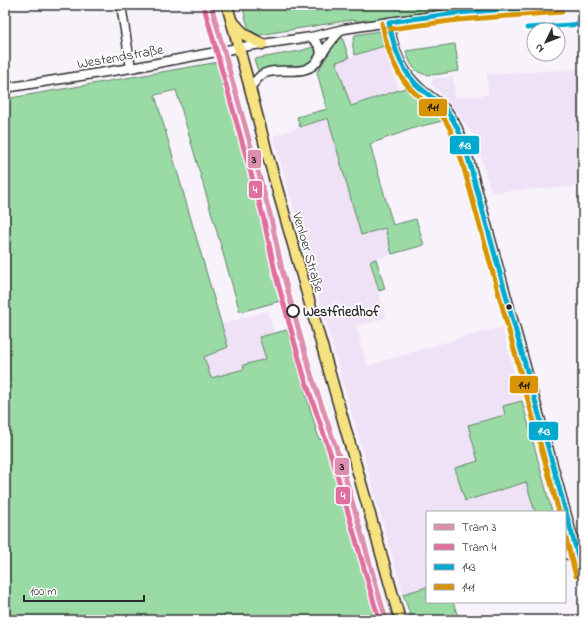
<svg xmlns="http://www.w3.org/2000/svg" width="588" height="625" viewBox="0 0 588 625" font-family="'Indie Flower',sans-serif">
	<rect width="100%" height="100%" fill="#f8f2fb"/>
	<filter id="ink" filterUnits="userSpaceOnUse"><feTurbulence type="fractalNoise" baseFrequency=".025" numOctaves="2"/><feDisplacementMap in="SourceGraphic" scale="8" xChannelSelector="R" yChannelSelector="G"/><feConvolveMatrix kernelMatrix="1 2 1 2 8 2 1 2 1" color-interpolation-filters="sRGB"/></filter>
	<g filter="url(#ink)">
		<path fill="#efe2f6" d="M384,46L399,90L351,106L336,62Z
			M583,69V186L491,192L476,139L453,106L431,84L434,78L453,77L455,97L477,96L488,94L487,74Z
			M328,118L361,235L385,228L392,254L369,261L386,318L356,326L367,366L450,341L502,327L522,401L503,406L505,415L468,425L478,461L455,469L527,482L535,512H427V587L403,594L273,136Z
			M268,311L274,333L259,337L266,359L244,365V369L211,378L204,356L227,347L221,324Z"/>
		<path fill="#99daa5" stroke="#628268" d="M242,5H483L451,8L362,22L351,20L259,35L249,30Z
			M379,31L384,46L355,55C352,47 352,43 355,35Z
			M342,37L349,58L336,62L351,106L408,87L434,111L442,121L414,128L370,144L393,225L416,219L424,245L392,254L385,228L361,235L328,118L300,127L297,117L327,109L317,72L337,41Z
			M455,44L459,71C447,72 427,79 417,71C411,66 408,58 406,51Z
			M313,47L317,54L308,65L302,67L259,74L254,59L300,51Z
			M219,62L266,224L284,300L240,312L176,90L155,95L228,347L204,357L211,378L244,369L243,365L266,359L259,337L287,330L319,439L324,440L330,451L378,620H5V99Z
			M376,259L385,289L379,291L370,261Z
			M522,401L552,512H535L526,482L465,501L455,468L478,461L468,425L505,415L503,406Z
			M427,587V602H453L459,620H412L403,594Z"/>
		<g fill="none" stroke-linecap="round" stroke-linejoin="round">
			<g stroke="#2b2b2b" stroke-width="11">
				<path id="minor" d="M121,5L131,68
					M389,22C393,49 401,72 422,90C431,97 441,103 448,112C460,128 464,145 470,163L583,574
					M320,56L333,39L341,30
					M5,88L131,68L248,46L311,37L344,29L389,22L457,13L561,5
					M250,88C254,83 258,77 263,74C280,65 307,80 319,58C324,49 317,43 311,37
					M565,540L571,532
					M565,553L568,555L576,552"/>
			</g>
			<g stroke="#2b2b2b" stroke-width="13">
				<path id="major" d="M227,5L250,88L267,153L400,620
					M233,22L245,35L262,44"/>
			</g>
			<use href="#minor" stroke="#fff" stroke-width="8"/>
			<use href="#major" stroke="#f7e281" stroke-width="10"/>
			<g stroke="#fff" stroke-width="8">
				<path id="bus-1" d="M389,22C393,44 399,65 414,82C421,90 431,96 440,104C452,114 458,129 464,143L583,574
					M389,22L457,13L561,5
					M527,28L583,24"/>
			</g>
			<g stroke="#fff" stroke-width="8">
				<path id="bus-2" d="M382,23C387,51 396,77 418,96C426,103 436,108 443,117C453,131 458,149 463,165L559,512
					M390,29L458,20L562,12
					M565,535L576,576"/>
			</g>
			<use href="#bus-1" stroke="#00a9ce" stroke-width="5"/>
			<use href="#bus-2" stroke="#d89406" stroke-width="5"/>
			<g stroke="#fff" stroke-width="8">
				<path id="tram-1" d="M211,5L270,214L283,274L311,374L341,462L386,620"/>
			</g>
			<g stroke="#fff" stroke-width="8">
				<path id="tram-2" d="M204,7L263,216L276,276L304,376L334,464L379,620"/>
			</g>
			<use href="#tram-1" stroke="#dd8eae" stroke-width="5"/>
			<use href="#tram-2" stroke="#e06e9f" stroke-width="5"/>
		</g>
	</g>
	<circle fill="#2b2b2b" stroke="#fff" stroke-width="1.5" cx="509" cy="307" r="3.5"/>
	<circle fill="#fff" stroke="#2b2b2b" stroke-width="2" cx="293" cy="311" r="6"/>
	<g text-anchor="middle" stroke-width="3.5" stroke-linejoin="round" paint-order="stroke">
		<g font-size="14" fill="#2b2b2b" stroke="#fff">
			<text transform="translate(120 56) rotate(-10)" y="5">Westendstraße</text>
			<text transform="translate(309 252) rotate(74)" y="5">Venloer Straße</text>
		</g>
		<g font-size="14" font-weight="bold" fill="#2b2b2b" stroke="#fff" text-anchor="start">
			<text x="303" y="316">Westfriedhof</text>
		</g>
	</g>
	<g stroke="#fff" stroke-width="1.5">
		<rect x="418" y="98" width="30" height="19" rx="4" fill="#d89406"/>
		<rect x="449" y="135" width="31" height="20" rx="4" fill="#00a9ce"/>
		<rect x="247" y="149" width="15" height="20" rx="4" fill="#dd8eae"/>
		<rect x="248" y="180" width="15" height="19" rx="4" fill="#e06e9f"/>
		<rect x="509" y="375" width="30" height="19" rx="4" fill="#d89406"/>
		<rect x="528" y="421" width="31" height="20" rx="4" fill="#00a9ce"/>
		<rect x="334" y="457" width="16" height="19" rx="4" fill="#dd8eae"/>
		<rect x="335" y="486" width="16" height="19" rx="4" fill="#e06e9f"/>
	</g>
	<g font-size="11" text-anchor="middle" font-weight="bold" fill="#fff">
		<text x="465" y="149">143</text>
		<text x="255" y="193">4</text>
		<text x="544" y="435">143</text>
		<text x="343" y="499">4</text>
	</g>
	<g font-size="11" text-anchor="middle" font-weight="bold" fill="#111">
		<text x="433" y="111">141</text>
		<text x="254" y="163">3</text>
		<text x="524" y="389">141</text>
		<text x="342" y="470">3</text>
	</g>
	<rect width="588" height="625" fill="none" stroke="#fff" stroke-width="20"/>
	<rect x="10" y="10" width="568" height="605" fill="none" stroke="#2b2b2b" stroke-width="1.5" filter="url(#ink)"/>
	<rect x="426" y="511" width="140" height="92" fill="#ffffff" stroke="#aaaaaa"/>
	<rect x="434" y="524" width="20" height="6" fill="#dd8eae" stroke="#aaaaaa"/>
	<text x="462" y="531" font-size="12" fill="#2b2b2b">Tram 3</text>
	<rect x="434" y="544" width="20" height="6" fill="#e06e9f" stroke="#aaaaaa"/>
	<text x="462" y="551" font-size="12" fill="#2b2b2b">Tram 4</text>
	<rect x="434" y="564" width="20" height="6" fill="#00a9ce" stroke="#aaaaaa"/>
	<text x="462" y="571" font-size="12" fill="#2b2b2b">143</text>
	<rect x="434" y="584" width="20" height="6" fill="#d89406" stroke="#aaaaaa"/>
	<text x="462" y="591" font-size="12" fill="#2b2b2b">141</text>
	<g transform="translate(546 42) rotate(227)"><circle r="19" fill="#ffffff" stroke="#aaaaaa"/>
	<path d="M0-3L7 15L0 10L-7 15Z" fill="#2b2b2b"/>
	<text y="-6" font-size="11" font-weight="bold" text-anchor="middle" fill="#2b2b2b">N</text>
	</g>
	<path d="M24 595v6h120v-6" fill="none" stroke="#2b2b2b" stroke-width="2"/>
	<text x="30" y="595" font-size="12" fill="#2b2b2b" stroke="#ffffff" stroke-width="3" paint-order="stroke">100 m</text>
</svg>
